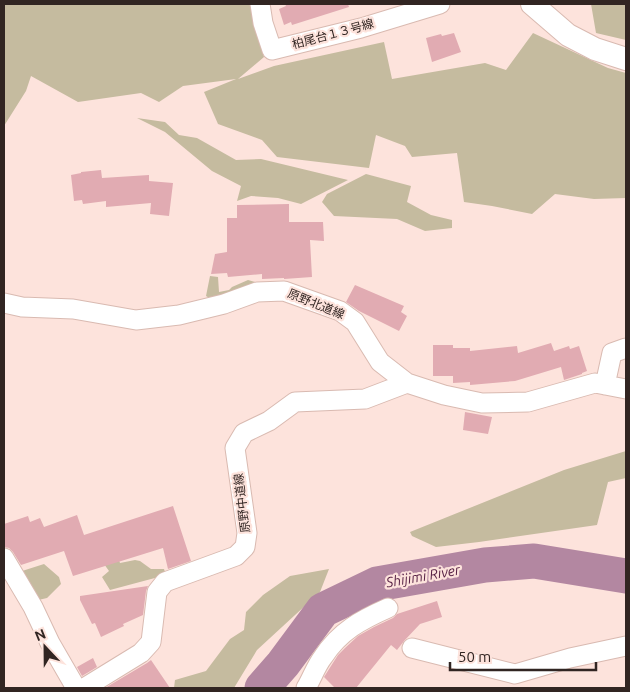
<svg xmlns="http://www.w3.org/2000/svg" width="630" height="692" viewBox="0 0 630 692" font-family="Ubuntu,'Noto Sans JP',sans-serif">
	<rect width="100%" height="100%" fill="#fde3dc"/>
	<path fill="#c5bb9f" d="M4,4H250L264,57L238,79L274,66L384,42L392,79L485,63L506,70L533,33L608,68L626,73V198L594,199L555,194L532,214L492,206L464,202L457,153L412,157L405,146L376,135L369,168L277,157L262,140L218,124L204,92L236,79L183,86L159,102L141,93L78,102L31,76L26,91L4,126Z
		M591,4H626V40L596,33Z
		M137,118L165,122L179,135L197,138L236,160L261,159L348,180L301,204L278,198L251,196L237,201L241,186L212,171L165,132Z
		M366,174L411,186L407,202L431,215L452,220V228L425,231L397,219L334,216L322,202L327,194Z
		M210,276L218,277L219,292L229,290L232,287L248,280L262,284L211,299L206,296Z
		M626,451V478L608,482L597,525L479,542L436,547L412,536L410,532L564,470Z
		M115,549L120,563L135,560L140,561L151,569H164L166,575L110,590L102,577L109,571L104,564Z
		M44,564L59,577L61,584L47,598L34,601L19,572Z
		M329,569L320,592L257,650L234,688H174L175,680L206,671L230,639L244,630L246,612L263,595L290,576Z"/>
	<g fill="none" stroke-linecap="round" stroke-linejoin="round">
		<path stroke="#b387a1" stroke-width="35" d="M262,688L283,664L323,610L377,584L485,565L534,561L626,576"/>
	</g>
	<path fill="#e1abb2" d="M285,4H348L349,7L292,25L291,22L284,25L279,9L286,6Z
		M454,33L461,52L432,62L426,38L441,34L442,36Z
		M101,170L102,178L149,175V181L173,183L169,216L150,214L151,203L106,207V201L83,204L82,200L74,201L71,175L81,173V172Z
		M289,204V222H323L324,241L310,240L312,277L284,279V278L262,279V274L228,277L227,273L211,274L215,254L227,252V218H237V205Z
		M355,285L404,306L401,312L407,316L399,331L359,311L346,302Z
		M551,343L554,351L569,346L570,349L579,346L587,371L582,373V374L564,380L561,367L515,381L470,385V382L453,383V376H433V345H453V348H470V351L517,346L518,353Z
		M465,412L492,417L488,434L463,430Z
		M173,506L191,561L168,569L163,548L73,576L64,551L21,565L13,552L9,548L4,547V524L28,516L30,522L40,518L44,527L77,515L84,535Z
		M148,586L146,591L143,615L123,624L124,626L101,637L95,623L92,624L80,600V596Z
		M437,601L442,617L420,624L404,641L397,650L391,645L356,688H335L324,677L338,655L345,648L358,636L374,627L393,618L397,614Z
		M93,658L97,667L82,676L77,667Z
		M151,660L170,688H105L147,663Z"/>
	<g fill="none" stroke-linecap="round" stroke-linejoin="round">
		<g stroke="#d9bab1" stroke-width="21">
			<path id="minor" d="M260,4L263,23L272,50L361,28L440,4
				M4,303L22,307L73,309L136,320L179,315L224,304L257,292L284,291L340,311L355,322L380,362L407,383L444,395L482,403L528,402L595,383L626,389
				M605,385L612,353L626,348
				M4,558L33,607L50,643L76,688
				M412,648L515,674L570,658L626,646
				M84,688L141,653L151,642L157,592L165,582L236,556L245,547L247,533L235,448L244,433L269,421L295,402L365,399L407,383
				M306,688C312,678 316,666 323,657C340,631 361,620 388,608"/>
		</g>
		<g stroke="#d9bab1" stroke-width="24">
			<path id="tertiary" d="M532,4L568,35L595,49L626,59"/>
		</g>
		<use href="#minor" stroke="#fff" stroke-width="19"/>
		<use href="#tertiary" stroke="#fff" stroke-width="22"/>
	</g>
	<g text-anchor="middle" stroke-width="4.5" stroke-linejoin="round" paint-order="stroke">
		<g font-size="12" fill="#312522" stroke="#fde3dc">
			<text transform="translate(333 34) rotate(-15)" y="4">柏尾台１３号線</text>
			<text transform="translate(316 304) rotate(22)" y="4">原野北道線</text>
			<text transform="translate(242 503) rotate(-97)" y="4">原野中道線</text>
		</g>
		<g font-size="14" font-style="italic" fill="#551f43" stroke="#fde3dc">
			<text transform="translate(423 576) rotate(-10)" y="5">Shijimi River</text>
		</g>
	</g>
	<rect width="630" height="692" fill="none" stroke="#312522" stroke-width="10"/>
	<g transform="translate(45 647) rotate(338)" stroke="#fde3dc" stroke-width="4" paint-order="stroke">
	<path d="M0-4L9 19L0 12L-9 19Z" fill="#312522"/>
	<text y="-8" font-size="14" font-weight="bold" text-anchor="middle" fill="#312522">N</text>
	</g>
	<path d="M450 662v8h146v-8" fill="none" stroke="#312522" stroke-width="2.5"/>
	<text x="458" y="662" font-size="15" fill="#312522" stroke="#fde3dc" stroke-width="4" paint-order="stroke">50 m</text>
</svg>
